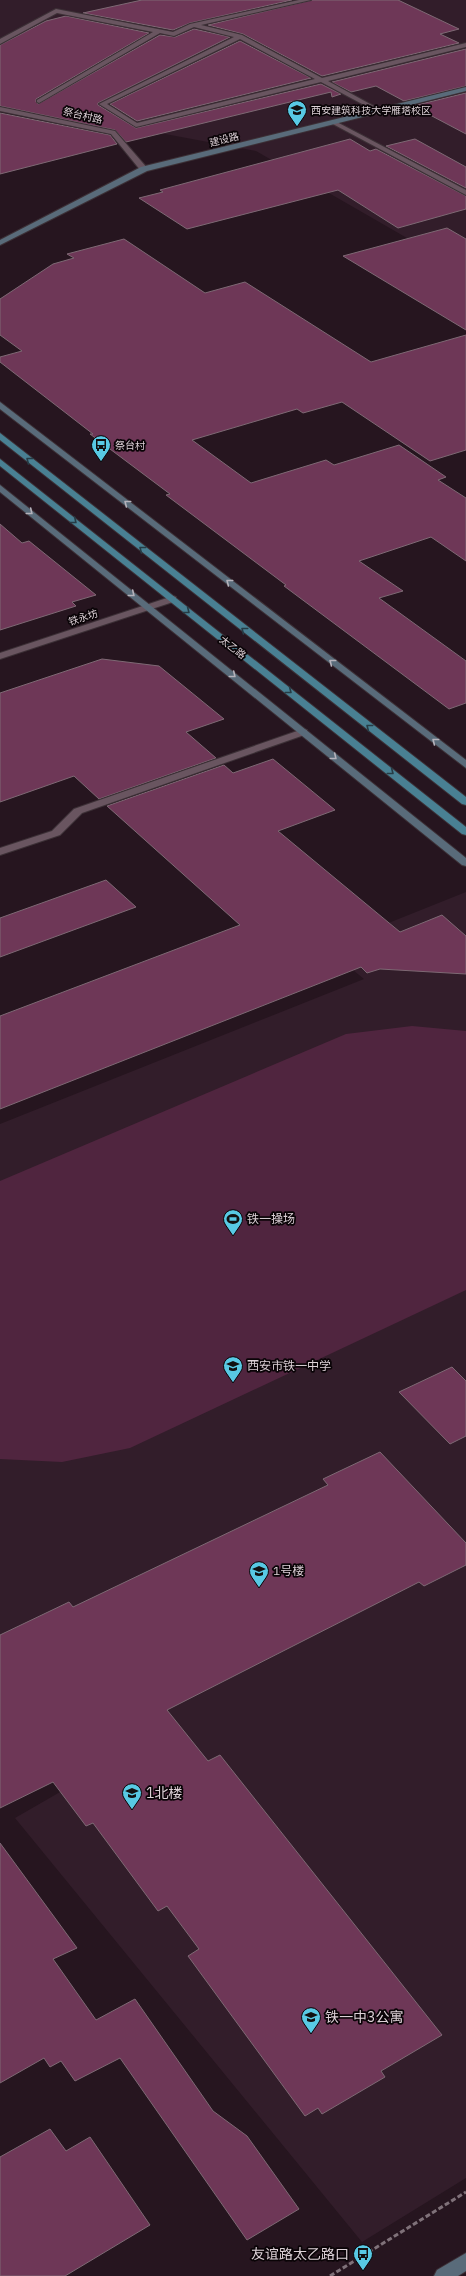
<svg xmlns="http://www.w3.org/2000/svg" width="466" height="2276" viewBox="0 0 466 2276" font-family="'IBM Plex Sans','Noto Sans SC',sans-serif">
	<rect width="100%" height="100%" fill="#26151f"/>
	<path fill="#321d2a" d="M0,0H466V272L256,151L0,103Z
		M466,892V2178L362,2242L15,1818L100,1769L0,1641V1124L364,979L326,948Z"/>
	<path fill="#50253f" d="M412,1026L466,1031V1290L130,1448L62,1462L0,1459V1181L346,1034Z"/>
	<path fill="#6e3757" stroke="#7e6974" d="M142,0H292L190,23L173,30L83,13Z
		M312,0H398L459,29L440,34L459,43L322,76L243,34L208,25Z
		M66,16L149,33L36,99V102L38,104L160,35L175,37L194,29L230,37L98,103V105L136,128L321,84L341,94L332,97L331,92L126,142L115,130L0,106V45L46,21Z
		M240,41L311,78L137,121L110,104Z
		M466,49V86L404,101L376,86L351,92L332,82Z
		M466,93V134L413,106Z
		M0,113L110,135L117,144L0,174Z
		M350,139L370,151L376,149L466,196V209L398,228L338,190L187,229L139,198L163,192L160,190Z
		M415,139L466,167V188L386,146Z
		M447,228L466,239V330L343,256Z
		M124,239L205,293L245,282L371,362L466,335V450L430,461L342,402L303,413L297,409L192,440L251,483L326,460L334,465L399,445L446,477L438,480L466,498V561L431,537L359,561L403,591L379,598L466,661V703L449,709L284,586L286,585L166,495L170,494L90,434H93L0,362V357L22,351L0,335V299L53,264L74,258L67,254Z
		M0,524L22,543L29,541L96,595L72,602L76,606L0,630Z
		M102,659L159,666L224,719L186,732L216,758L99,799L74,776L0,802V693Z
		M273,759L335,810L278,831L400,932L442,915L466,936V974L380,969L367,973L361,967L0,1109V1016L240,925L107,806L224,765L233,773Z
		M106,880L136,907L0,957V918Z
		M452,1367L466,1381V1436L450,1444L399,1392Z
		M380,1452L466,1543V1565L424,1586L419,1582L167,1710L208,1761L220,1755L442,2035L381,2071L385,2077L322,2114L318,2108L305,2116L188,1956L199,1949L167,1906L158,1911L93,1823L86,1826L53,1782L0,1808V1635L69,1602L73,1607L328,1485L323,1479Z
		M0,1843L77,1948L53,1959L96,2020L135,1999L213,2111L247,2136L299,2209L247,2240L120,2058L75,2081L61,2061L50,2067L44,2058L0,2083Z
		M50,2129L66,2151L90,2137L150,2225L65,2276H0V2157Z"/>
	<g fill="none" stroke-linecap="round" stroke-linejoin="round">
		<g stroke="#3c3036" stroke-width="2">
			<path id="lane" d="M303,729L307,730V734L82,813L60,835L0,855V848L52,831L74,809Z"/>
		</g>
		<g stroke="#3c3036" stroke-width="2">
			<path id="street" d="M299,0H311L201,25L242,35L322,78L466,43V47L328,81L381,110L382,111L379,113L321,82L136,127L99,104L234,37L194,27L174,36L160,33L39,103L37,102V100L153,32L57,13L0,44V39L56,9L173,32L190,24ZM240,39L315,79L137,123L107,104Z
				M0,107L115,131L148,169L141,171L111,134L0,111Z
				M333,120L466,190V195L331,123L330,122Z
				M173,596L176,597V601L0,659V653Z"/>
		</g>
		<g stroke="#3c3036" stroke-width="2">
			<path id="secondary" d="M466,87V91L147,171L0,245V240L141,167Z
				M0,402L466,760V768L0,409Z
				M0,485L466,858V866L462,865L0,492Z
				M466,2253V2271L458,2276H434L437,2270Z"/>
		</g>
		<g stroke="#3c3036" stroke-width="2">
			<path id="primary" d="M0,433L466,797V805L462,804L0,440Z
				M0,459L466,827V835L462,834L0,466Z"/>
		</g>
		<path stroke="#7f7179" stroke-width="3" stroke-dasharray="5 2.5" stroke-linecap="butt" d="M330,2276L466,2192"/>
		<use href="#lane" fill="#695560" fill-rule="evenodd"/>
		<use href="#street" fill="#695560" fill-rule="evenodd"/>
		<use href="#secondary" fill="#596b7a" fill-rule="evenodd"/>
		<use href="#primary" fill="#498093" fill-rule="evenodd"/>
	</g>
	<defs><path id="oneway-chevron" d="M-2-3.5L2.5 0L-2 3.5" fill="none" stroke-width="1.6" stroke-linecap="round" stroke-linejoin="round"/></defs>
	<g stroke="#263c46">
		<use href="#oneway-chevron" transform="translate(29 460) rotate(-142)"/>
		<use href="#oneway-chevron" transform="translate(74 521) rotate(39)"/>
		<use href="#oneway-chevron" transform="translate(142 549) rotate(-142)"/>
		<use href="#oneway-chevron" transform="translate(187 611) rotate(38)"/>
		<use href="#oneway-chevron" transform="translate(244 630) rotate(-142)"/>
		<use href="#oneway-chevron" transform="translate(289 691) rotate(38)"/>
		<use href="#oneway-chevron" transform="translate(369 727) rotate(-142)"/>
		<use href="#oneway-chevron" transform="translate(391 772) rotate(38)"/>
	</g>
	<g stroke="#b5b2bb">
		<use href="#oneway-chevron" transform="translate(127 503) rotate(-142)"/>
		<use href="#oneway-chevron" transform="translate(30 512) rotate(39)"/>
		<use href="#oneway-chevron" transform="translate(229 582) rotate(-142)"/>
		<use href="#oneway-chevron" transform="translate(132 594) rotate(39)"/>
		<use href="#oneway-chevron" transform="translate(332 662) rotate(-142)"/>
		<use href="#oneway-chevron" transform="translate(233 675) rotate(39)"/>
		<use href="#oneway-chevron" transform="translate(435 741) rotate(-142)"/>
		<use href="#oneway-chevron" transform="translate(334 757) rotate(39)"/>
	</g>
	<defs>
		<g id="university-pin" transform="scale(1)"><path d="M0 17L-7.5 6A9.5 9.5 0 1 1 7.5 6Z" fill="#58c9e4" stroke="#0a0407"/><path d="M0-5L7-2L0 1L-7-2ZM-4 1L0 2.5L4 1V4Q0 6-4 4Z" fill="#111"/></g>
		<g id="bus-pin" transform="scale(1)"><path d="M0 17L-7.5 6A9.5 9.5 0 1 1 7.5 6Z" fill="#58c9e4" stroke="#0a0407"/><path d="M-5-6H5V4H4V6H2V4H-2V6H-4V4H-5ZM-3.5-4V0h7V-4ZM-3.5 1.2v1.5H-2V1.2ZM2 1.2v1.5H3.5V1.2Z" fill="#111"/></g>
		<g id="stadium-pin" transform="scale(1)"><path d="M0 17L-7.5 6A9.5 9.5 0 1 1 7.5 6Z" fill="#58c9e4" stroke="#0a0407"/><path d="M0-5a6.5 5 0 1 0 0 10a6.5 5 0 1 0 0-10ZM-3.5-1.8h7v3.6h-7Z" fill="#111"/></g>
		<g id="school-pin" transform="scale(1)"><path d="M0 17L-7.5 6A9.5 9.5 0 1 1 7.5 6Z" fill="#58c9e4" stroke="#0a0407"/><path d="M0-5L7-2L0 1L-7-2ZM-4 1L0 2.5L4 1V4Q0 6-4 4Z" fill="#111"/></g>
	</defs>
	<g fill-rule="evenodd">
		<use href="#university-pin" x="297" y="110"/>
		<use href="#bus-pin" x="101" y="445"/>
		<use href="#stadium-pin" x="233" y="1219"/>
		<use href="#school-pin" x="233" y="1366"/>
		<use href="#school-pin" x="259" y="1571"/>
		<use href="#school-pin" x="132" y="1793"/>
		<use href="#school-pin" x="311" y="2017"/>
		<use href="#bus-pin" x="363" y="2254"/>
	</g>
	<g text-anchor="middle" stroke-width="3.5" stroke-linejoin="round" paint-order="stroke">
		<g font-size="10" fill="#ddd1d7" stroke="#0a0407" text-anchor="start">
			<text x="311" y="114">西安建筑科技大学雁塔校区</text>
			<text x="115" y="449">祭台村</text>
		</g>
		<g font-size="10" fill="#ddd1d7" stroke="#0a0407">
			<text transform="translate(83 115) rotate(13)" y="4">祭台村路</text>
			<text transform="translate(224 139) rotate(-14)" y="4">建设路</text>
			<text transform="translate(83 617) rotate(-18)" y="4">铁永坊</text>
			<text transform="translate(233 647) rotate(38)" y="4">太乙路</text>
		</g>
		<g font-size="12" fill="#ddd1d7" stroke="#0a0407" text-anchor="start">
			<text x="247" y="1223">铁一操场</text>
			<text x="247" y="1370">西安市铁一中学</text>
			<text x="273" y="1575">1号楼</text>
		</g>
		<g font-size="14" fill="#ddd1d7" stroke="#0a0407" text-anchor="start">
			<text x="146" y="1798">1北楼</text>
			<text x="325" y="2022">铁一中3公寓</text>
			<text x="349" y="2259" text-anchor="end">友谊路太乙路口</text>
		</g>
	</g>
</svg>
